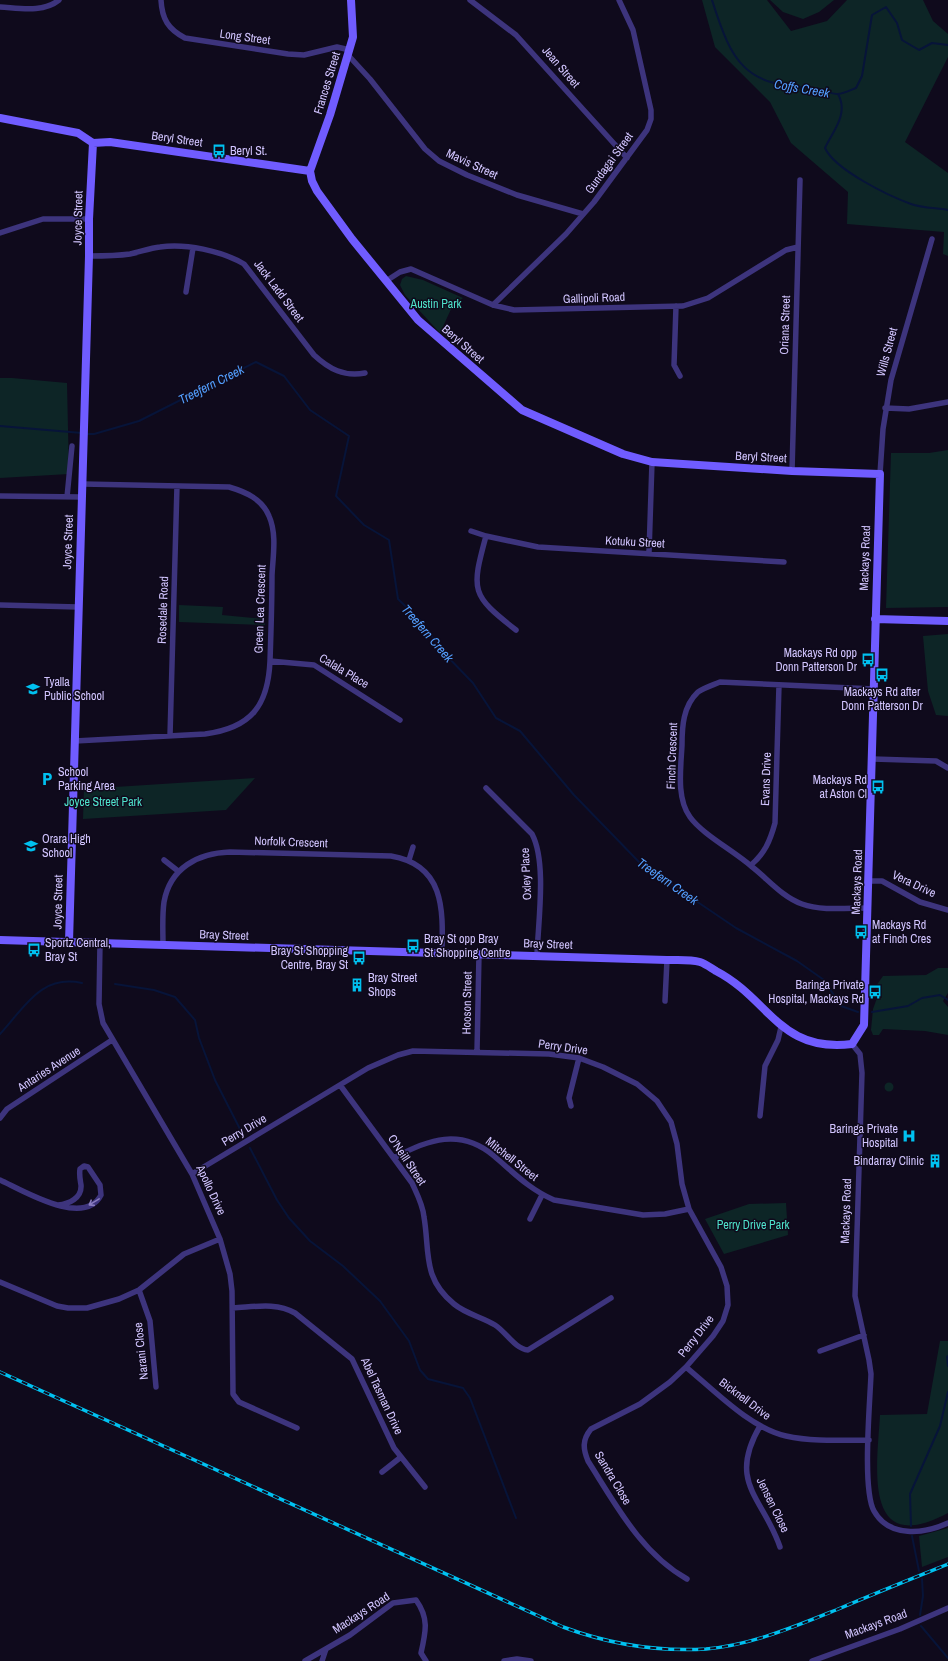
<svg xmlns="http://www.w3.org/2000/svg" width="948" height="1661" viewBox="0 0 948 1661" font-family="'Archivo Narrow',sans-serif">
	<rect width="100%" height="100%" fill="#0f0a1c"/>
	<path fill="#0d2526" d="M702,0H767L791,31L827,21L847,0H923L933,21L948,34V57L905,142L948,173V256L943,254L944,232L847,224L848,192L791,143L770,102L715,47Z
		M770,0H834L819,12L803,19L783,12Z
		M406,276L423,280L463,298L452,307L440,333L405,295L400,285L402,279Z
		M0,378H12L67,383L69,474L0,478Z
		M948,450V607L886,608L891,453H929Z
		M179,605L223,607L222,615L265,619V625L179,622Z
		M948,634V716L936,715L928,691L923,636Z
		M255,778L226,810L83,819L84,789Z
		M938,968H948V993L943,1001L948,1007V1035L925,1031L883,1029L879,1035H873L871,1030L873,1009L877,998L876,986L883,976L926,975Z
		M884.5 1087a4.5 4.5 0 1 1 9 0a4.5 4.5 0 1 1-9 0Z
		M786,1203L788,1235L724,1254L705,1219L749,1204Z
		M940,1341H948V1513C862,1559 877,1466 880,1415L927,1414Z
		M948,1528V1557L922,1567L919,1536Z"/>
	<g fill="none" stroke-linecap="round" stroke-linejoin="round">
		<path stroke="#071439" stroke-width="2" d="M712,0C732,63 744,86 814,88C823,89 830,94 838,94C843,94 851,90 856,88L862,76L872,15L886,7L897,23L902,40L919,50L932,43L948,45
			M838,94C849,114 833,131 825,148C835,170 889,196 911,204C922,208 937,208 948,210
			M0,426L82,433
			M87,434H94L139,421L256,362L284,376L310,410L349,436L336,496L364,525L389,540L398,599L420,620L443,652L473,683L496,718L520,731L574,795L640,863L736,928L797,961L824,980L841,1006L858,1012
			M115,984L154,990L175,997L195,1020L199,1038L215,1080L243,1135
			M872,1012L908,1006L922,998L940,995L948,1000
			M0,1034C25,1007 41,974 82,983
			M250,1148L277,1200L289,1218L310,1241L343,1266L380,1301L409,1341L420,1370L428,1379L463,1388L470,1398L516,1518
			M948,1356L947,1357L948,1366
			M911,1526L910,1494L940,1426L948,1392
			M912,1536L919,1571
			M920,1615L923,1596L922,1579
			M921,1626L948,1658"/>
		<path stroke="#3d347d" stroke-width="5.5" d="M161,0C162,19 168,29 185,38L288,54L304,55L337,47L350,50
			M470,0L516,35L627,158
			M0,7C19,8 43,13 59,0
			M348,55L370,79L425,149L439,161L467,175L517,195L583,214
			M0,233L43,219H89
			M89,256C103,256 116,256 130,254C140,252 150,248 160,247C185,243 222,251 244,264L314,355C329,369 344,377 365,373
			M386,281L400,272L411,269L493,305L514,310L683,306L708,298L786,250L798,247
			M186,292L193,248
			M493,305L566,234L594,202L647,130L651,119V110L633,30L619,0
			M676,306L674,365L680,376
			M885,408L909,409L948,402
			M792,471L800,180
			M880,474L883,429L891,380L932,239
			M0,496L82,497
			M67,497L72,446
			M471,531L486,536
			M649,553L652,462
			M0,605L78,607
			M516,630C471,595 471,591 486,536L538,547L784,562
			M270,661L314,665L400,720
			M170,736L177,486
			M75,741L205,734C251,728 268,706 270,661C271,632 272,603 272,575C273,556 277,534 269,516C262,499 246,492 229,487L83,484
			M873,759L936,761L948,768
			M486,788L532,834C547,862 538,923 537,955
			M164,860L178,871
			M409,860L413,847
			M751,865C765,853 770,841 775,823L779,685
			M869,881H882L920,902L948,910
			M868,908C847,908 821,911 802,904C782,897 767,878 751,866C734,851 702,834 690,817C676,798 681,767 682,745C682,727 683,706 698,692C704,688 713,685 720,682L874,689
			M100,943L99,1004L103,1023L192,1174L220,1239L230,1274L232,1291L233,1394L239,1402L297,1428
			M163,945C163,931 162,916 164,902C170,868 198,853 230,852L391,856C445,865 443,910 442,953
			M665,1001L667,960
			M852,1044L860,1054L862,1073L855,1296L869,1360L871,1374C870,1403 862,1489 874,1511C889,1538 924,1534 948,1523
			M477,1052L479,954
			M340,1085L412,1183C417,1194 423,1205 424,1217C430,1252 422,1278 454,1304C466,1314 482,1317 495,1325C506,1332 515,1349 528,1350L611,1298
			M571,1106L569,1098L579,1058
			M760,1116L765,1066L778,1040L781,1027
			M0,1118L7,1109L112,1040
			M394,1158C428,1139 461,1128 494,1156C514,1173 529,1189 554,1200L643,1215L665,1214L689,1209
			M192,1174L368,1068L398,1055L413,1051L549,1054L579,1058L603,1067L637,1084L657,1101L671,1122L677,1144L682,1184L689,1209L721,1267L727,1286L728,1305L723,1321L713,1336L686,1367L670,1382L640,1404L591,1429C582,1440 583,1449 588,1461C616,1505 641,1553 687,1579
			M0,1180C22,1190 84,1228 101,1195L100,1185L88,1167L84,1166L80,1169C79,1175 80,1179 81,1185C82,1198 69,1204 58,1205
			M530,1219L542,1195
			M0,1282L57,1306L68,1308H87L119,1299L139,1290L184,1254L220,1239
			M139,1290L150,1321L156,1387
			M233,1308C254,1307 276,1302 295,1313L352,1359L394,1448L425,1487
			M820,1351L864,1335
			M686,1367C714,1390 750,1428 786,1436C813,1442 842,1440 869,1440
			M760,1426C727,1483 763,1497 780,1547
			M382,1472L401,1457
			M305,1661L350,1635L393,1603L416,1600C429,1618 426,1631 421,1653L426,1661
			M322,1661L326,1649
			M504,1661L517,1659L531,1661
			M812,1661L900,1629L948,1608"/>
		<path stroke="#705cff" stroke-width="8" d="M0,118L78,133L93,143L110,142L310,171
			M875,619L948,621
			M0,940L667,960C677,960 690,959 700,962C706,964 711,968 716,971C770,999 779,1053 852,1044L864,1025L880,474L792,471L652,462L623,454L522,410L418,320L352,239L317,191L312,181L310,171L330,115L353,37L351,0
			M69,942L89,256V219L93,143"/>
		<g stroke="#00c1f0" stroke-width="3.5">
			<path id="rail" d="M0,1372L563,1627C609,1644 656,1652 706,1649C751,1645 794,1627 836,1610C873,1594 911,1579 948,1564"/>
		</g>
		<use href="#rail" stroke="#0f0a1c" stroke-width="2" stroke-dasharray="6" stroke-linecap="butt"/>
	</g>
	<defs><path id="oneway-shaft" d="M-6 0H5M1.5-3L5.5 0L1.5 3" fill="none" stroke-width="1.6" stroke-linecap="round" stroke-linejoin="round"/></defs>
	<use stroke="#887cbe" href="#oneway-shaft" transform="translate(94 1202) rotate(149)"/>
	<defs>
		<g id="bus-bare" transform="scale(1.08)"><path d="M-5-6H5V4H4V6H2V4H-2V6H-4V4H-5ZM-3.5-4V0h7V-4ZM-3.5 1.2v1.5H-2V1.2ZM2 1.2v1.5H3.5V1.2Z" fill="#00c1f0" stroke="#0f0a1c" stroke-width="2.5" paint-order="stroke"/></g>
		<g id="school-bare" transform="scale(1.08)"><path d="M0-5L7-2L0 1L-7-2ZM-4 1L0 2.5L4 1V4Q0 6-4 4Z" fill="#00c1f0" stroke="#0f0a1c" stroke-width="2.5" paint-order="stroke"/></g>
		<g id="parking-bare" transform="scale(1.08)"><path d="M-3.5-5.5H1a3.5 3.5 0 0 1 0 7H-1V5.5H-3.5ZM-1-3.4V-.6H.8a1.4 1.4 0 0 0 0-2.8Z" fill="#00c1f0" stroke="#0f0a1c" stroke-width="2.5" paint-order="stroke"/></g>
		<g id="building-bare" transform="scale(1.08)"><path d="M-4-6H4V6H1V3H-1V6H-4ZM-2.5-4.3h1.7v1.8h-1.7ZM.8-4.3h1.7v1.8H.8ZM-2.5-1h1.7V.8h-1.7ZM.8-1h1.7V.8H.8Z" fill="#00c1f0" stroke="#0f0a1c" stroke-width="2.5" paint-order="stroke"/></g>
		<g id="hospital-bare" transform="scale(1.08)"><path d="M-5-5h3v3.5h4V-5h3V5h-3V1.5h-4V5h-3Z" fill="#00c1f0" stroke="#0f0a1c" stroke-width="2.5" paint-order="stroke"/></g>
	</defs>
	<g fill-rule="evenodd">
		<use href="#bus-bare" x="219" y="151"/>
		<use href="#bus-bare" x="868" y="660"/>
		<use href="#bus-bare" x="882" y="675"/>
		<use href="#school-bare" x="33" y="689"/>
		<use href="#parking-bare" x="47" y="779"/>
		<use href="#bus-bare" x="878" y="787"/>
		<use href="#school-bare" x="31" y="846"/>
		<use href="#bus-bare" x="861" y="932"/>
		<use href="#bus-bare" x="413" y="946"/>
		<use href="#bus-bare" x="34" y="950"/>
		<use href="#bus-bare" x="359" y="958"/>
		<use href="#building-bare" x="357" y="985"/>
		<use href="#bus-bare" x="875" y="992"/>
		<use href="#hospital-bare" x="909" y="1136"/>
		<use href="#building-bare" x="935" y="1161"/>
	</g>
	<g text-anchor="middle" stroke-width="3" stroke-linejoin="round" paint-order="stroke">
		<g font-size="12" fill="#d2c5ff" stroke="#0f0a1c">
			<text transform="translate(245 37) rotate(8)" y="4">Long Street</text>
			<text transform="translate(561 67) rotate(49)" y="4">Jean Street</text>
			<text transform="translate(327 83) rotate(-73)" y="4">Frances Street</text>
			<text transform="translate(177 139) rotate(8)" y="4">Beryl Street</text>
			<text transform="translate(609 163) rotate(-54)" y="4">Gundagai Street</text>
			<text transform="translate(472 164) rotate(25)" y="4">Mavis Street</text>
			<text transform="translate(78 218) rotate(-89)" y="4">Joyce Street</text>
			<text transform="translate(279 291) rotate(53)" y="4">Jack Ladd Street</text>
			<text transform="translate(594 298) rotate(-2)" y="4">Gallipoli Road</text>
			<text transform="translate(785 325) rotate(-88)" y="4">Oriana Street</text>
			<text transform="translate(463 344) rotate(41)" y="4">Beryl Street</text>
			<text transform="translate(887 352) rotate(-75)" y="4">Wills Street</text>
			<text transform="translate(761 457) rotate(3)" y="4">Beryl Street</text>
			<text transform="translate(68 542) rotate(-88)" y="4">Joyce Street</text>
			<text transform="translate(635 542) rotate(3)" y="4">Kotuku Street</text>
			<text transform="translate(865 558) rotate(-88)" y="4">Mackays Road</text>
			<text transform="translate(260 609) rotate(-88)" y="4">Green Lea Crescent</text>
			<text transform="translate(163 610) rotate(-88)" y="4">Rosedale Road</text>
			<text transform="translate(344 671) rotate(31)" y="4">Calala Place</text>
			<text transform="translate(672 756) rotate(-88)" y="4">Finch Crescent</text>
			<text transform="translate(766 779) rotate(-88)" y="4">Evans Drive</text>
			<text transform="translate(291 842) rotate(2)" y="4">Norfolk Crescent</text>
			<text transform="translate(526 874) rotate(-93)" y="4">Oxley Place</text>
			<text transform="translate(857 882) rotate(-88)" y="4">Mackays Road</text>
			<text transform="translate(914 884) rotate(25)" y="4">Vera Drive</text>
			<text transform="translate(58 902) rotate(-89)" y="4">Joyce Street</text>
			<text transform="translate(224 935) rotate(2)" y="4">Bray Street</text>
			<text transform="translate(548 944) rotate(2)" y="4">Bray Street</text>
			<text transform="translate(467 1003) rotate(-89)" y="4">Hooson Street</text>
			<text transform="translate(563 1047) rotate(8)" y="4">Perry Drive</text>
			<text transform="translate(49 1069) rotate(-33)" y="4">Antaries Avenue</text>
			<text transform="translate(244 1130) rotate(-31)" y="4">Perry Drive</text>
			<text transform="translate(512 1159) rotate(38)" y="4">Mitchell Street</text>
			<text transform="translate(407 1160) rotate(56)" y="4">O'Neill Street</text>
			<text transform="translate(211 1190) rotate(65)" y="4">Apollo Drive</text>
			<text transform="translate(846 1211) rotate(-88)" y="4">Mackays Road</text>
			<text transform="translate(696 1336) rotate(-52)" y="4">Perry Drive</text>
			<text transform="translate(141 1351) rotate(-96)" y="4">Narani Close</text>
			<text transform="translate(382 1396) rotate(65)" y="4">Abel Tasman Drive</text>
			<text transform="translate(745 1399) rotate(37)" y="4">Bicknell Drive</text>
			<text transform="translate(613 1478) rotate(59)" y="4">Sandra Close</text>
			<text transform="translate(773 1505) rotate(64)" y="4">Jensen Close</text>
			<text transform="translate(361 1613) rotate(-33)" y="4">Mackays Road</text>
			<text transform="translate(876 1624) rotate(-20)" y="4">Mackays Road</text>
		</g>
		<g font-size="12" fill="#d2c5ff" stroke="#0f0a1c" text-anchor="start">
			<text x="230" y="155">Beryl St.</text>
			<text x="857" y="657" text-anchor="end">Mackays Rd opp<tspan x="857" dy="14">Donn Patterson Dr</tspan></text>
			<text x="44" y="686">Tyalla<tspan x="44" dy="14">Public School</tspan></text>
			<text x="882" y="696" text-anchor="middle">Mackays Rd after<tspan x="882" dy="14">Donn Patterson Dr</tspan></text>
			<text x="58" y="776">School<tspan x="58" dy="14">Parking Area</tspan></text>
			<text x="867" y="784" text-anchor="end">Mackays Rd<tspan x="867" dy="14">at Aston Cl</tspan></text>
			<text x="42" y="843">Orara High<tspan x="42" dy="14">School</tspan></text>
			<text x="872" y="929">Mackays Rd<tspan x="872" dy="14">at Finch Cres</tspan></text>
			<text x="424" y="943">Bray St opp Bray<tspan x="424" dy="14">St Shopping Centre</tspan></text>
			<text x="45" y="947">Sportz Central,<tspan x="45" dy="14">Bray St</tspan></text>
			<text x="348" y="955" text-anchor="end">Bray St Shopping<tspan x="348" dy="14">Centre, Bray St</tspan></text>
			<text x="368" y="982">Bray Street<tspan x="368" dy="14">Shops</tspan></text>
			<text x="864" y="989" text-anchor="end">Baringa Private<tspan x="864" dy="14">Hospital, Mackays Rd</tspan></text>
			<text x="898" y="1133" text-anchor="end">Baringa Private<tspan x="898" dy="14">Hospital</tspan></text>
			<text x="924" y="1165" text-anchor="end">Bindarray Clinic</text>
		</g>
		<g font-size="12" fill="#4fe2cb" stroke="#0f0a1c">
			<text x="436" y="308">Austin Park</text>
			<text x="103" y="806">Joyce Street Park</text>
			<text x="753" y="1229">Perry Drive Park</text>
		</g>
		<g font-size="13" font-style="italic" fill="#539fff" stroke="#0f0a1c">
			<text transform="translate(802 88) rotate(10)" y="5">Coffs Creek</text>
			<text transform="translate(211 384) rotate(-27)" y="5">Treefern Creek</text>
			<text transform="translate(428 633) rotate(49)" y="5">Treefern Creek</text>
			<text transform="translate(668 881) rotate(35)" y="5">Treefern Creek</text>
		</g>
	</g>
</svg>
